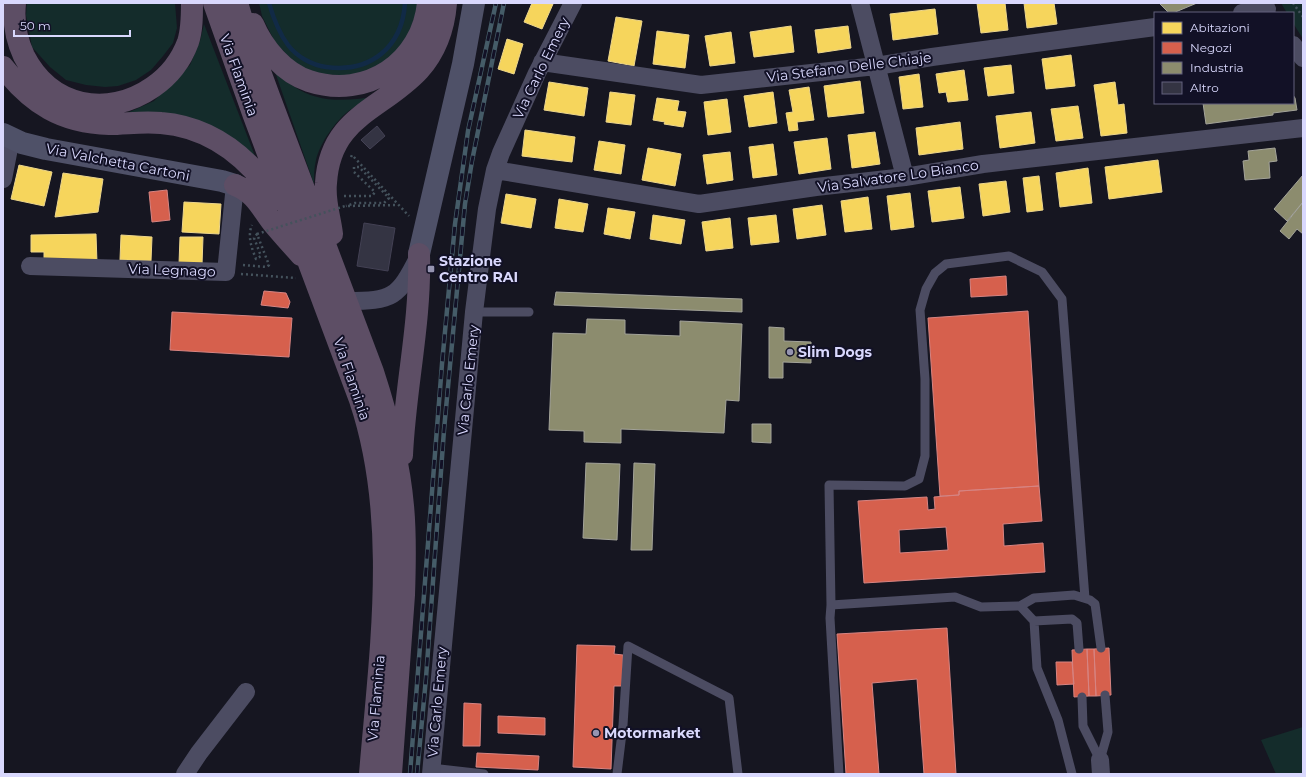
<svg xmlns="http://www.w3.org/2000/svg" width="1306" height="777" viewBox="0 0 1306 777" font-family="Montserrat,sans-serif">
	<rect width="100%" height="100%" fill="#161621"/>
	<path fill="#142c2b" d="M27,3H175L177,28L173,43L163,56L151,70L136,80L118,86L105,87L86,85L66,80L50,67L32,47L26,15Z
		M259,3H420L403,48L381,68L360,76L314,74L293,61L275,42L262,16Z
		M1281,3H1303V39L1293,23V13H1287Z
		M204,24L255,156L125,114L154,101L190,65L200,41Z
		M274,69C280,74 286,81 293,86C319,104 348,101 378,96C369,100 359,104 350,110C336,120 320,143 316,160C314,168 314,176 314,184Z
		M1303,727V774H1276L1261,740Z"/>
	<path fill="#f6d55c" stroke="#edd68c" d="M532,3L553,4L542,29L524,22Z
		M977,3H1005L1008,30L981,33Z
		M1024,3H1054L1057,24L1027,28Z
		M935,9L938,34L893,40L890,14Z
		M616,17L642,21L634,66L608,61Z
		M791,26L794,52L754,57L750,32Z
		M848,26L851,48L818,53L815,30Z
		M657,31L689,35L685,68L653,64Z
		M731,32L735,63L710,66L705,36Z
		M507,39L523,44L514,74L498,69Z
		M1071,55L1075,86L1046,89L1042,59Z
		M1011,65L1014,93L988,96L984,68Z
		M964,70L968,100L948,102L946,92L939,93L936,74Z
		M919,74L923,107L903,109L899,77Z
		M860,81L864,113L828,117L824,86Z
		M549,82L588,88L584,116L544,110Z
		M1115,82L1118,105L1124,104L1127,133L1101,136L1094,85Z
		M809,87L814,120L797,122L798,130L789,131L786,113L793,112L789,90Z
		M610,92L635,95L631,125L606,122Z
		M773,92L777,123L749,127L744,96Z
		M657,98L679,101L677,111L686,112L683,127L664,124L665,122L653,120Z
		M727,99L731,132L708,135L704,102Z
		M1078,106L1083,138L1056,141L1051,109Z
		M1031,112L1035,143L1000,148L996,116Z
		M960,122L963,149L919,155L916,128Z
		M525,130L575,137L572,162L522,156Z
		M875,132L880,164L852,168L848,135Z
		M827,138L831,169L799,174L794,142Z
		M599,141L625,145L621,174L594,170Z
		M773,144L777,175L753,178L749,147Z
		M648,148L681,154L675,186L642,180Z
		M730,152L733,180L707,184L703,155Z
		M1158,160L1162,192L1109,199L1105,167Z
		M19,165L52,172L44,206L11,199Z
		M1088,168L1092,203L1060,207L1056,173Z
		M63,173L103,179L98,212L55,217Z
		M1039,176L1043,210L1027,212L1023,178Z
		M1006,181L1010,212L983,216L979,184Z
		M960,187L964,218L932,222L928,191Z
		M910,193L914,227L891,230L887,196Z
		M506,194L536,199L531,228L501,223Z
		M868,197L872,229L845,232L841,201Z
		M559,199L588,204L583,232L555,228Z
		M184,202L221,204L219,234L182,232Z
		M822,205L826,235L797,239L793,209Z
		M608,208L635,212L630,239L604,234Z
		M653,215L685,220L681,244L650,239Z
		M776,215L779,242L751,245L748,218Z
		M730,218L733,248L706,251L702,222Z
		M96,234L97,263H44V252H31V235Z
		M121,235L152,237L151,261L120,260Z
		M180,237H203L202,265L179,264Z"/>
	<path fill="#d6604d" stroke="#d78482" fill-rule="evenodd" d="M167,190L170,220L152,222L149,192Z
		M1006,276L1007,295L971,297L970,279Z
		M264,291L286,293L290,302L288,308L261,305Z
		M1028,311L1039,486L959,491V495L940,496L928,318Z
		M172,312L292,318L289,357L170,350Z
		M1039,486L1042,521L1003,524L1004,546L1043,543L1045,572L864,583L858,501L927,497L928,510L935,509L934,497L959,495V491ZM946,527L948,550L900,553L899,530Z
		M947,628L956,774H924L917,679L872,683L879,774H846L837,634Z
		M577,645L615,646L614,654L623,655L622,686H614L611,769L573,767Z
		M1109,648L1111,695L1096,696L1094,649Z
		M1087,649L1089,696L1074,697L1072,650Z
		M1087,649H1094L1096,696H1089Z
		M1056,662H1072L1074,684L1057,685Z
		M464,703L481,704L480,746H463Z
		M498,716L545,718V735L498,733Z
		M477,753L539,756L538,770L476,767Z"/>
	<path fill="#8c8c6e" stroke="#a3a399" d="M1159,3H1197L1173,13H1169Z
		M1293,95L1295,98L1297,110L1273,113V115L1206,124L1203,103H1293Z
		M1275,148L1277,161L1269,162L1270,178L1245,180L1243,161L1249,160L1248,151Z
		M1303,175V202L1287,221L1274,209Z
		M1303,202V234L1297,229L1289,239L1280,231Z
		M556,292L742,299V312L554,305Z
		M587,319L625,320V334L680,336V321L742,324L739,401L726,400L724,433L621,429V443L584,442V431L549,430L553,333L586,334Z
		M769,327L784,328V341L811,342V363L783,362V378H769Z
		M752,424H771V443L752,442Z
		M586,463L620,464L617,540L583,538Z
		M634,463L655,464L652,550H631Z"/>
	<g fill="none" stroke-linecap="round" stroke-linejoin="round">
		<path stroke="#112a46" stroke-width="4.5" d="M269,3C273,17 279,33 288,45C297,57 312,65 326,67C370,73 402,48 405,3"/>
	</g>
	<path fill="#343443" stroke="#434154" d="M377,126L385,136L370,149L361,140Z
		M364,223L395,228L388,271L357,266Z"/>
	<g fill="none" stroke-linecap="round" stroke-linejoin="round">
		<path stroke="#44525c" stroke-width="2.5" stroke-dasharray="2 3" stroke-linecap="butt" d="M1293,3L1303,17
			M351,157L352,155L409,216
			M344,196H372L375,192L354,172V167H359L389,198L384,203H355L346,206
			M348,206L398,205
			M243,265L267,267L269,265L257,234L254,238L261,256L256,259C252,249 247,236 252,225
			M241,274L296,278"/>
		<path stroke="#4c4c62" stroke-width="9" d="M474,312H529
			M1085,598L1062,299L1042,272L1009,256L946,264L935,273L926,289L920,310L925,379V456L919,479L905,486L829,485L831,605L955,597L981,607L1020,606L1034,598L1074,595L1090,600L1095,604L1101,648
			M831,605L830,618L839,774
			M1020,606L1034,621L1072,619L1077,623L1079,649
			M1034,621L1037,668L1058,720L1072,774
			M1082,697L1083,726L1100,760
			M1100,760L1108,732L1105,695
			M431,768L484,774
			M617,774L623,725L628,646L729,698L738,774"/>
		<path stroke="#4c4c62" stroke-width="18" d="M860,3L905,177
			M1242,13L1267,9
			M1293,45L1303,58
			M542,62L701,85L876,66L932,57L1155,27
			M495,170L699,204L816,187L905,177L983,164L1303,128
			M3,179L11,138
			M30,266L226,272L235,185
			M346,301C393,301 398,298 419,256
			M1100,760L1101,774
			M185,774L199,753L246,692
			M431,774L474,312L487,209L495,170L501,153L537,73L573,3"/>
		<path stroke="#4f5168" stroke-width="22" d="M3,134L22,143L46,149L222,181L235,185
			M419,254L463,64L474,3"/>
		<path stroke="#5d4e65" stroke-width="22" d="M15,3C13,22 16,39 24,56C50,107 107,119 153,87C169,76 181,61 188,42C192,30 192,16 192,3
			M214,3L254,116L360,400C400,519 380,652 370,774
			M237,3L248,39L269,96L373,372C387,415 399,460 403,506C406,536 405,566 404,595L391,774
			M253,24C263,48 284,73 309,81C367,100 422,62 428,3
			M3,67C32,104 62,123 109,124C126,124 143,121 161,123C212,127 249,158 277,199
			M235,185C255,193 260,206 272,222C281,233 291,244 301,255
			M332,234C330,217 324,201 326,183C330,116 382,110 419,70C436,51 444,28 446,3
			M402,455C405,388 421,322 419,254"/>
		<g stroke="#455c68" stroke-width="4.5">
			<path id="rail" d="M410,774L442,364L455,224L468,131L496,3
				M417,774L426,678L444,430L465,204L472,161L504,3"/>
		</g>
		<use href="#rail" stroke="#121126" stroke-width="3" stroke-dasharray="9" stroke-linecap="butt"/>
		<path stroke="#44525c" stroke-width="2.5" stroke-dasharray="2 3" stroke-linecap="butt" d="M257,234L345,206"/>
	</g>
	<g fill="#9594b0" stroke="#121126" stroke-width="1.5">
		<rect x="427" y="265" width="8" height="8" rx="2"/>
		<circle cx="790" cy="352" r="4"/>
		<circle cx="596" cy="733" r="4"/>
	</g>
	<g text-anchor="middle" stroke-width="4" stroke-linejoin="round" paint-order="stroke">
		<g font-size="14" fill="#d9d8fd" stroke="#121126">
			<text transform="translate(849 67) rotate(-7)" y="5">Via Stefano Delle Chiaje</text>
			<text transform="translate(541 68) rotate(-64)" y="5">Via Carlo Emery</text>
			<text transform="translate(239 75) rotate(70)" y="5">Via Flaminia</text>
			<text transform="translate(118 162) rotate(11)" y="5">Via Valchetta Cartoni</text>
			<text transform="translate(898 176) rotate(-8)" y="5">Via Salvatore Lo Bianco</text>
			<text transform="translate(172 270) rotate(2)" y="5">Via Legnago</text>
			<text transform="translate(352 379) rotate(71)" y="5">Via Flaminia</text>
			<text transform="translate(468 380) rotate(-84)" y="5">Via Carlo Emery</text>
			<text transform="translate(376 698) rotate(-85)" y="5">Via Flaminia</text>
			<text transform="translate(437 702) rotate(-85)" y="5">Via Carlo Emery</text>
		</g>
		<g font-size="14" font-weight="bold" fill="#d9d8fd" stroke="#121126" text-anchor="start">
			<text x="439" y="266">Stazione<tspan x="439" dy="16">Centro RAI</tspan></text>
			<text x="798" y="357">Slim Dogs</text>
			<text x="604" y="738">Motormarket</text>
		</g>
	</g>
	<rect width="1306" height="777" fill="none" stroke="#d9d8fd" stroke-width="8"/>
	<rect x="1154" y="12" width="140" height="92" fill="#121126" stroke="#62617c"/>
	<rect x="1162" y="22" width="20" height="12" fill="#f6d55c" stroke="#62617c"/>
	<text x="1190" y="32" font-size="12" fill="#d9d8fd">Abitazioni</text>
	<rect x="1162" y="42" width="20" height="12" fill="#d6604d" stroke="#62617c"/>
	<text x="1190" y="52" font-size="12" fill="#d9d8fd">Negozi</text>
	<rect x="1162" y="62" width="20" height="12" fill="#8c8c6e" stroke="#62617c"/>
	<text x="1190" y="72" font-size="12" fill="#d9d8fd">Industria</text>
	<rect x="1162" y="82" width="20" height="12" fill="#343443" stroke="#62617c"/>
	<text x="1190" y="92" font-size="12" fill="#d9d8fd">Altro</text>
	<path d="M14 30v6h116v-6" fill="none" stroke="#d9d8fd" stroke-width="2"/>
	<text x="20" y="30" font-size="12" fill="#d9d8fd" stroke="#121126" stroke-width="3" paint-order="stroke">50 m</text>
</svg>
